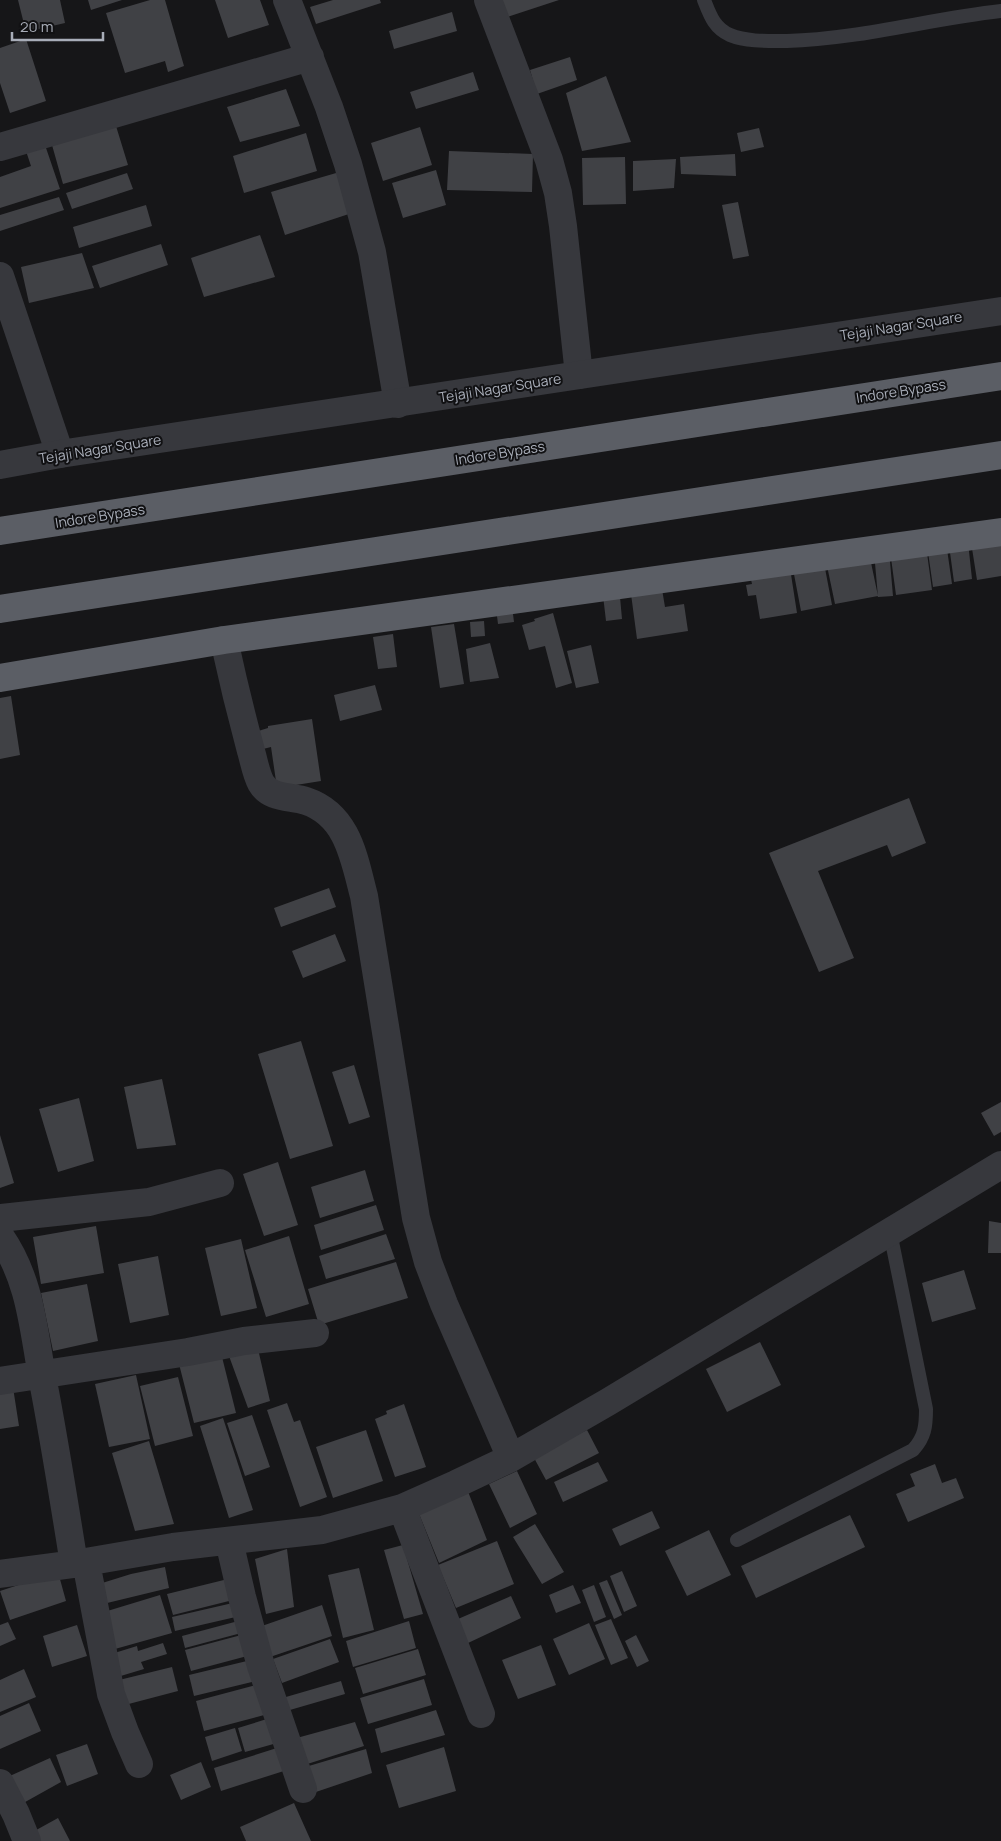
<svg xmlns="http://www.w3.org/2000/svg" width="1001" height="1841" viewBox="0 0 1001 1841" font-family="Manrope,sans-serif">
	<rect width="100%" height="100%" fill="#161618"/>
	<path fill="#404145" d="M18,0H60L65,23L26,32Z
		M88,0H122L91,10Z
		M150,0H165L184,66L168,72L165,61L125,73L106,13Z
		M215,0H260L269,25L228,38Z
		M333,0H380L381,3L316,24L310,7Z
		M495,0H559L501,19Z
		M452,12L457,31L394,49L389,31Z
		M26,39L46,101L10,113L0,83V48Z
		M570,57L577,80L537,94L530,70Z
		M473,72L479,90L416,109L410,92Z
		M606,76L631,142L582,151L566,93Z
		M286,89L300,126L240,142L227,107Z
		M116,126L128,165L63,184L52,145Z
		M420,127L432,165L383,181L371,143Z
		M759,128L764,147L741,152L737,133Z
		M306,133L317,171L244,193L233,156Z
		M45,145L60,189L0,208V177L31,166L26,151Z
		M449,151L533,154L532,192L447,190Z
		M735,154L736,176L681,174L680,157Z
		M625,157L626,204L583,205L582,158Z
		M676,159L674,188L633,191V161Z
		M436,170L446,205L403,218L392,183Z
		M343,171L355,212L285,235L271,192Z
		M127,173L133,189L72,209L66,193Z
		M59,197L64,210L0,231V215Z
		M738,202L749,256L733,259L722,205Z
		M146,205L152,226L79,248L73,227Z
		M260,235L275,277L204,297L191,258Z
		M161,244L168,265L100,288L92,266Z
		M82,253L94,288L29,303L21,267Z
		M1001,537V576L977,580L971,542Z
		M968,542L972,579L954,582L949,545Z
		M947,549L952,584L933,587L928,552Z
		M889,550L893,596L878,597L874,552Z
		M869,553L878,596L835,604L826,561Z
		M927,553L932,590L896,595L891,558Z
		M824,563L832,605L801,611L793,569Z
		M790,568L797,613L760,619L756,595L748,596L746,585L752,584L750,575Z
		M619,586L622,619L606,621L602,587Z
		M662,589L665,607L684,604L688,631L637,639L631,594Z
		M512,606L514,622L498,624L496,608Z
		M553,613L572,683L556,688L545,646L529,650L522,625L535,621L534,619Z
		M484,621L485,636L471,637L470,622Z
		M454,624L464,684L440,688L431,627Z
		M393,634L397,667L378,669L373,637Z
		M490,643L499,678L470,682L466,649Z
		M591,645L599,683L576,688L567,651Z
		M375,685L382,710L340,721L334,695Z
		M11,696L20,755L0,759V698Z
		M312,719L321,781L277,788L271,747L259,750L255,732L268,728V726Z
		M909,798L926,843L892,857L887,845L818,871L854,958L819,972L769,853Z
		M329,888L336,907L281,927L274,908Z
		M335,934L346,961L303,978L292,951Z
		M301,1041L333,1146L290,1159L258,1054Z
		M354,1065L370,1117L349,1124L332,1072Z
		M162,1079L176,1145L137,1149L124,1087Z
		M79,1098L94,1161L58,1172L39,1109Z
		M1001,1102V1132L994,1136L981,1113Z
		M0,1135L14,1183L0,1188Z
		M278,1162L298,1225L264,1236L243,1174Z
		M365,1170L374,1201L320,1218L311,1187Z
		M376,1205L384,1230L321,1250L314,1225Z
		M989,1221L1001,1223V1253H988Z
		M96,1226L104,1273L41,1284L33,1237Z
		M386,1234L395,1259L326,1279L319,1256Z
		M289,1236L309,1304L266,1317L245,1250Z
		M241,1239L257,1308L221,1316L205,1248Z
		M158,1256L169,1315L130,1323L118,1264Z
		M396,1262L408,1298L319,1325L308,1289Z
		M964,1270L976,1309L932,1322L922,1283Z
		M87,1284L98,1341L53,1351L41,1293Z
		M760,1342L781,1385L727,1412L706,1369Z
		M220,1349L236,1413L194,1423L178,1360Z
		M258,1349L270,1401L248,1408L229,1356Z
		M136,1375L150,1439L109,1447L95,1384Z
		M178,1377L193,1436L155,1446L140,1386Z
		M12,1381L19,1426L0,1429V1383Z
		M287,1403L294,1422L300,1420L327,1497L300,1507L267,1410Z
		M404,1404L426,1467L395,1477L375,1419L387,1414L386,1411Z
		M252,1415L270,1467L245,1476L227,1423Z
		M223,1418L253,1510L229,1518L200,1426Z
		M366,1430L383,1481L333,1498L316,1447Z
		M587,1430L599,1453L546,1480L533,1456Z
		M149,1441L174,1524L135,1531L112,1453Z
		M598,1462L608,1481L563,1502L554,1482Z
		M935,1464L942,1483L956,1478L964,1498L908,1522L896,1494L915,1486L910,1474Z
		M517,1471L537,1514L510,1528L489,1484Z
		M467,1489L487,1540L439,1563L417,1509Z
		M652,1511L660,1528L620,1546L612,1529Z
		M850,1515L865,1547L756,1598L741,1566Z
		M535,1524L564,1572L542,1584L513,1537Z
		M709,1530L731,1575L687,1596L665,1551Z
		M497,1541L514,1584L456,1608L438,1565Z
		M403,1545L423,1614L404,1619L384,1550Z
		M287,1549L294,1607L266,1614L255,1559Z
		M165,1567L169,1588L103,1604L99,1584L131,1574Z
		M359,1568L374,1630L343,1638L328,1575Z
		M622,1571L637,1606L624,1612L610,1576Z
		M58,1572L66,1601L10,1620L0,1591Z
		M232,1578L237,1599L173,1615L167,1594Z
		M607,1580L622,1615L614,1619L599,1583Z
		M573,1585L581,1603L556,1613L549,1595Z
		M594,1585L606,1617L594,1622L582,1590Z
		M160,1595L172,1633L115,1649L104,1612Z
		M511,1596L521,1618L468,1643L458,1619Z
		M237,1602L240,1616L175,1631L172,1617Z
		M322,1605L332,1636L270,1657L259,1627Z
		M611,1619L628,1658L611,1665L595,1625Z
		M242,1620L245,1632L185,1648L182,1636Z
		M409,1621L416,1648L353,1667L346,1641Z
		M8,1622L16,1639L0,1646V1625Z
		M589,1623L605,1659L569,1675L553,1639Z
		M77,1625L87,1656L52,1667L43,1636Z
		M245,1634L251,1655L191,1671L185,1650Z
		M636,1635L649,1661L637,1667L625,1641Z
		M330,1639L339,1662L282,1683L273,1659Z
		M163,1643L167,1654L141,1662L144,1669L114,1678L108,1655L137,1646L138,1651Z
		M541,1645L556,1685L518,1699L502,1660Z
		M418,1649L426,1675L363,1694L355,1668Z
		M251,1660L256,1681L194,1696L189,1675Z
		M172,1667L178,1691L121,1706L115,1681Z
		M24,1669L36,1697L0,1712V1680Z
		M424,1679L432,1705L368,1724L360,1698Z
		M341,1681L345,1694L283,1712L279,1699Z
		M260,1684L268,1714L204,1731L196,1701Z
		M29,1703L41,1731L0,1749V1716Z
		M436,1710L445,1735L381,1753L375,1729Z
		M270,1718L277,1743L245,1752L238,1728Z
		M355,1722L364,1746L301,1766L293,1739Z
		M235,1728L242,1751L212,1761L205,1737Z
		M87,1744L98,1774L67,1786L56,1755Z
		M280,1747L287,1770L221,1791L214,1768Z
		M444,1747L456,1791L399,1808L386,1765Z
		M366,1749L372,1773L310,1794L302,1768Z
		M50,1758L61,1782L18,1806L3,1779Z
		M201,1762L211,1787L181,1800L170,1775Z
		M294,1803L311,1841H246L240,1827Z
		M58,1818L70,1841H32L29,1834Z"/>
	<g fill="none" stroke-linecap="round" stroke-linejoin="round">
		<path stroke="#37383d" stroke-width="14" d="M704,0C710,15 714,28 730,35C747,42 769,41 787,41C859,39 929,19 1001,11
			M737,1540L913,1450C925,1437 926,1426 926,1409L890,1232"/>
		<path stroke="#37383d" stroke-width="28" d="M287,0L329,107L348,164L372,252L398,404
			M488,0L549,160L558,193L563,226L579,375
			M0,147L310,57
			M0,276L60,454
			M224,640C232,677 241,714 251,751C254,761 256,774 261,783C270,799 291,796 306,801C348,815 354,858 364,896L416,1218L428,1262L444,1304L511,1458
			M0,1218L149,1202L220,1183
			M0,1236C30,1279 33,1326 42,1376C54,1438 64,1501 74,1564
			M0,1381L188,1352L244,1341L315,1333
			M402,1508L481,1714
			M229,1541L242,1597L261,1666L303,1789
			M86,1562L111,1694L125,1732L139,1764
			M0,1574L74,1564L173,1547L322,1530L402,1508L456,1484L511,1458L608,1402L1001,1165
			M0,1783L16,1814L27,1841"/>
		<path stroke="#37383d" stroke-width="28" d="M0,465L60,454L1001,311"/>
		<path stroke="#5b5e65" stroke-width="28" d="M0,531L1001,376
			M0,609L1001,455
			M0,678L224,640L1001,532"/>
	</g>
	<g text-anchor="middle" stroke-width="4" stroke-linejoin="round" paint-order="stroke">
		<g font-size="14" fill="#a8adb8" stroke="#111113">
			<text transform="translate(901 326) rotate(-9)" y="5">Tejaji Nagar Square</text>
			<text transform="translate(500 388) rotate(-9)" y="5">Tejaji Nagar Square</text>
			<text transform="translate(901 391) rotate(-9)" y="5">Indore Bypass</text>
			<text transform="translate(100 449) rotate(-9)" y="5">Tejaji Nagar Square</text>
			<text transform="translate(500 453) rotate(-9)" y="5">Indore Bypass</text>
			<text transform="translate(100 516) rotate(-9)" y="5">Indore Bypass</text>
		</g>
	</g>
	<path d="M12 32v8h91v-8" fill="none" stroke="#a8adb8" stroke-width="2.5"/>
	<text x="20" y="32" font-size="15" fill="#a8adb8" stroke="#111113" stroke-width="4" paint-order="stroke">20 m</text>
</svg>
